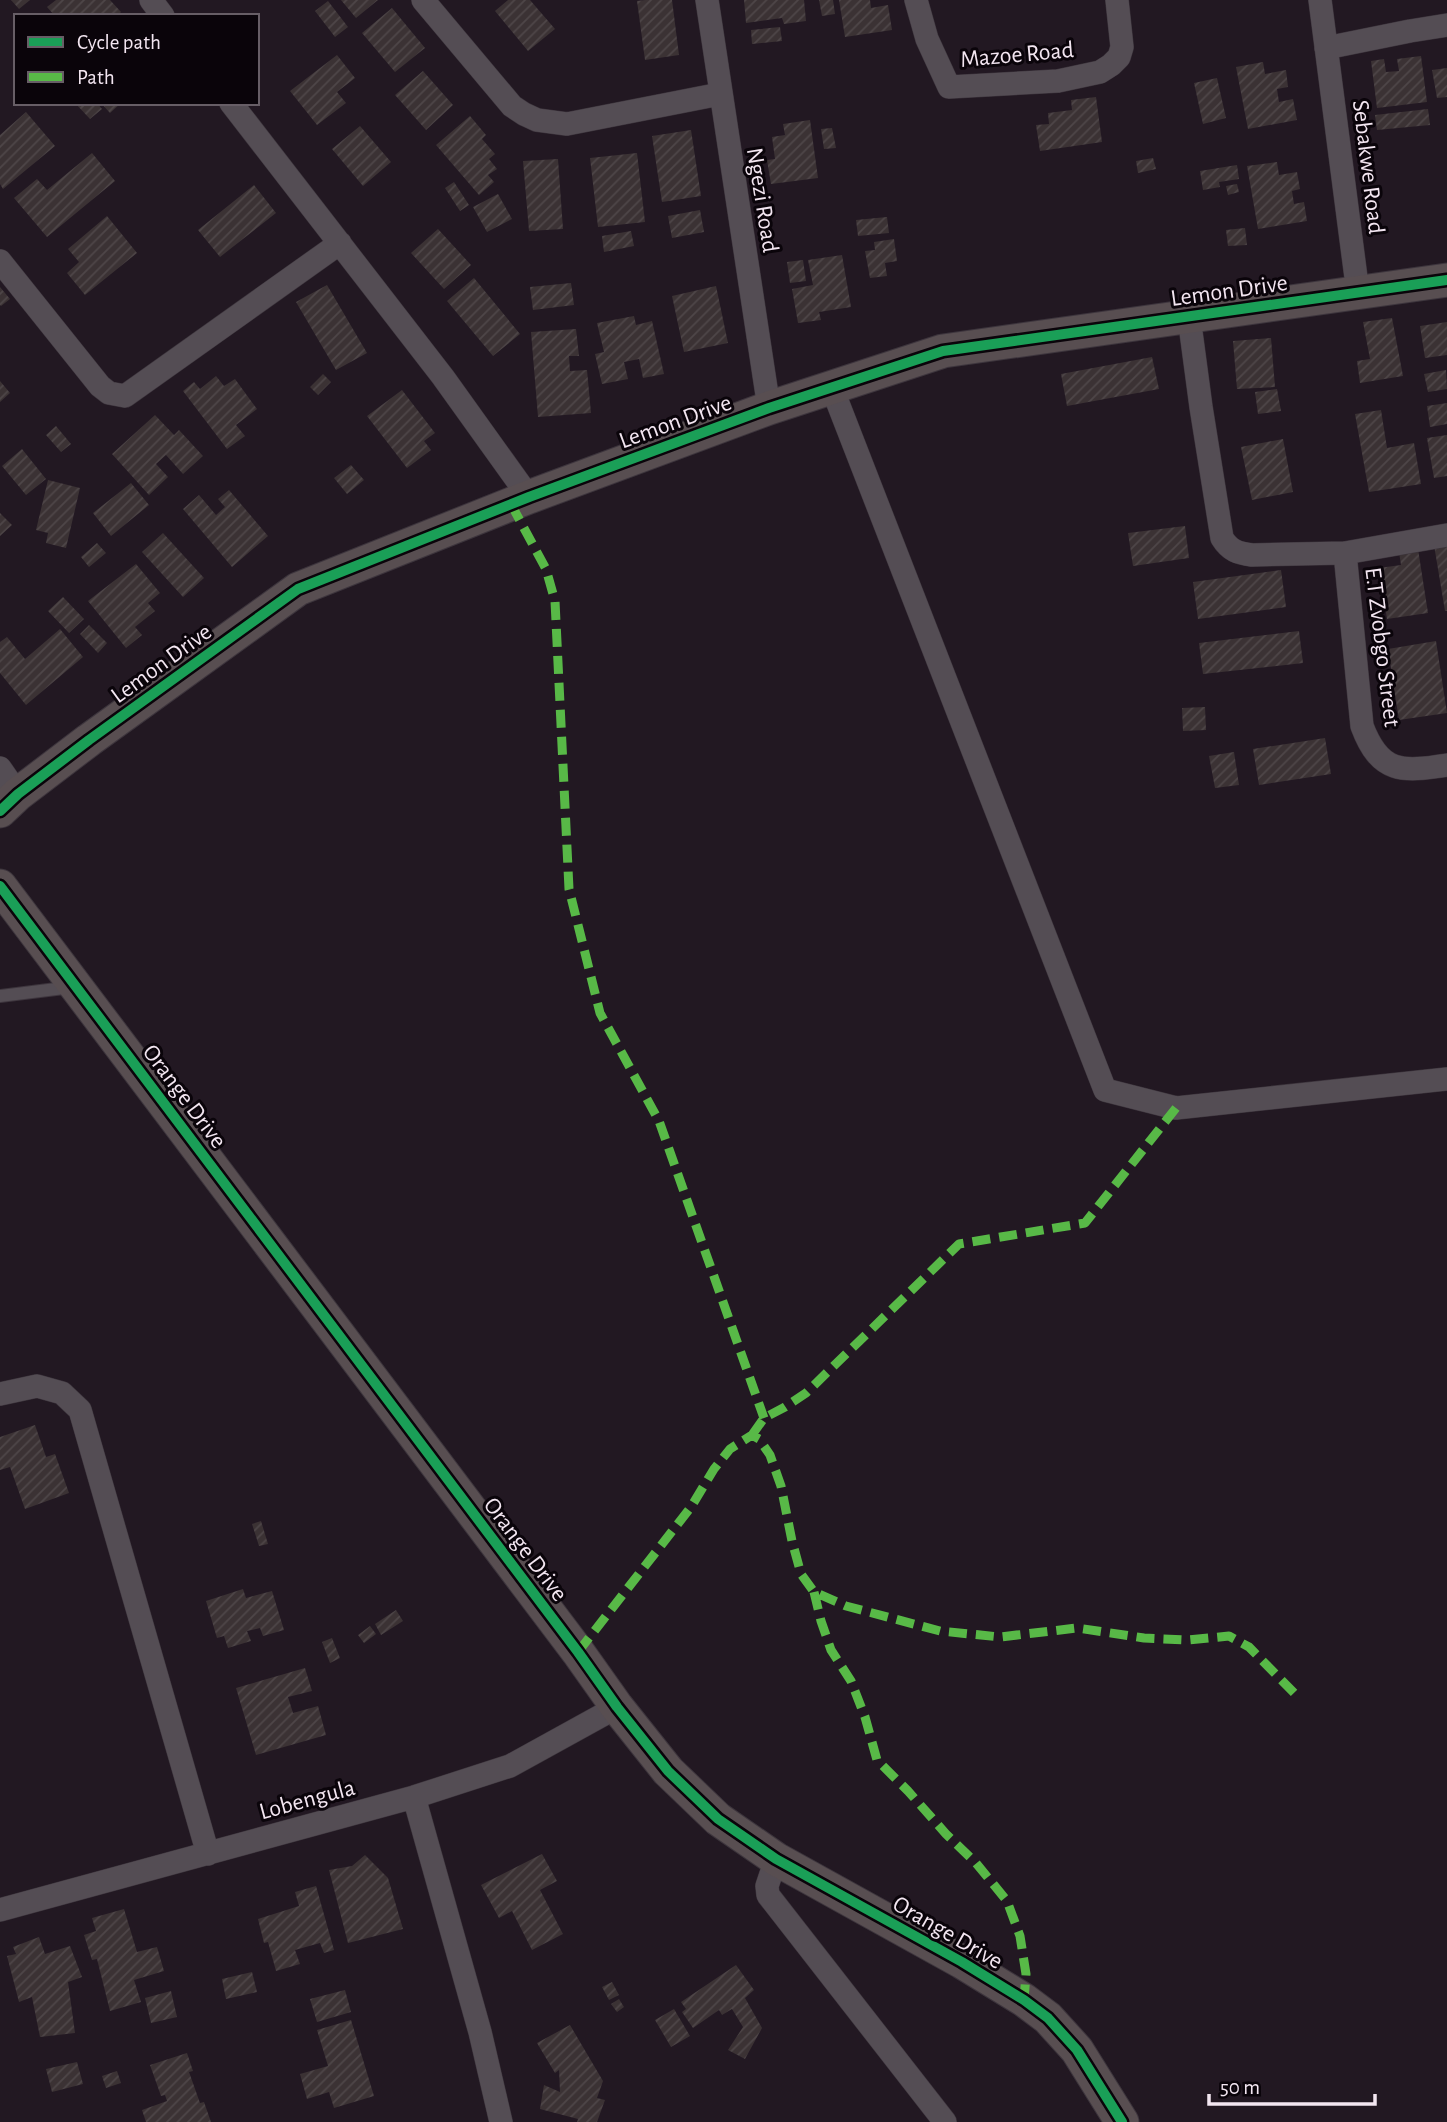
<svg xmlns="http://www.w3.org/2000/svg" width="1447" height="2122" viewBox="0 0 1447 2122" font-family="'Alegreya Sans',sans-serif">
	<defs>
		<pattern id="building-hatch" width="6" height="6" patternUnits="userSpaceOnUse" patternTransform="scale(1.75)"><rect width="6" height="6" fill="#3b3234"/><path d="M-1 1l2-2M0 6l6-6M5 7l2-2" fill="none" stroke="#4e4648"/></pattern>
	</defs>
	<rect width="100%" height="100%" fill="#221822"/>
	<path fill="url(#building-hatch)" d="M11,0H30L19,9Z
		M56,0H110L121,12L117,16H55L47,7Z
		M341,0H378L356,18Z
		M508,0H530L555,29L528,51L495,11Z
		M645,0H672L679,55L645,60L637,1Z
		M744,0H804L806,21L784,24L782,18L746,23Z
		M819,0H833L835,14L822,16Z
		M839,0H870L871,8L888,5L892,30L845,37Z
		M328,1L348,27L335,37L315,11Z
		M392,8L425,48L395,72L362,33Z
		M780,27L782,41L752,44L751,30Z
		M337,55L355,78L337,92L346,103L317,125L290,91Z
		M1421,56L1427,102L1377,108L1371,61L1384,59L1386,72L1399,71L1397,59Z
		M1263,62L1265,74L1286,70L1288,87L1277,89L1279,102L1293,99L1297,120L1248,129L1236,67Z
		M1447,68V97L1437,98L1432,70Z
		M423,71L453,105L426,130L395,95Z
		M1217,78L1226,118L1203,124L1194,83Z
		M1096,97L1102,142L1040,151L1036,125L1049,124L1048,113L1072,110L1071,100Z
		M75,103H97L102,109L90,119Z
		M101,103H121L110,113Z
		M1428,109L1430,125L1377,130L1375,115Z
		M26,112L55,146L3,189L0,184V135Z
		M470,116L486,135L482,139L495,154L489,159L497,169L488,175L494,182L479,195L436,145Z
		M810,120L818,178L771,184L767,160L775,159L772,137L785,135L783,124Z
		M360,126L391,162L363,186L332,149Z
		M832,128L836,148L824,149L821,129Z
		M691,130L701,196L662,202L652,136Z
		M92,153L115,181L47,237L14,198L37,179L47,190Z
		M637,153L645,222L598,227L590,158Z
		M1153,158L1156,169L1138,173L1136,161Z
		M558,159L563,229L529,231L523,161Z
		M1277,162L1279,175L1297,172L1300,189L1292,191L1294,204L1304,202L1307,221L1258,229L1247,166Z
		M1237,165L1239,179L1219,182L1220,187L1203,190L1200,171Z
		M454,182L469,205L460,211L445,188Z
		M1237,184L1239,192L1228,195L1226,186Z
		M254,185L276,213L220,257L198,230Z
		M498,194L512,219L487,232L473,207Z
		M700,210L704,232L672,238L668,216Z
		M107,216L137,253L85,295L67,273L79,262L68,249Z
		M887,217L889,233L858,236L856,220Z
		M1245,228L1247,245L1228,246L1226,230Z
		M438,229L471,265L444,289L411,253Z
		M631,231L634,246L604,252L602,236Z
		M894,239L897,261L885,263L887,276L870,278L865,251L875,250L874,242Z
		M842,255L851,307L819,312L821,320L798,323L792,289L813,285L808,260Z
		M803,260L806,281L790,283L787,262Z
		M474,278L520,334L493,356L447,301Z
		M571,283L574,305L533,310L530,287Z
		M327,285L367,353L336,370L296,302Z
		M716,286L728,343L684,352L672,296Z
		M0,287L10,299L1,306L0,305Z
		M634,316L636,325L652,321L664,374L643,378L639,359L624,362L628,379L602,384L595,354L604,352L597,323Z
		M1392,318L1403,376L1360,383L1357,361L1370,359L1363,322Z
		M1447,322V355L1425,358L1420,326Z
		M576,329L579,356H569L570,371L587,370L591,413L538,417L531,332Z
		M1271,338L1275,387L1237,389L1233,341Z
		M1152,357L1159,389L1067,406L1061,374Z
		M1446,370L1447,389L1428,392L1424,374Z
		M323,374L331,382L318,395L310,387Z
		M216,376L224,386L235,379L257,409L236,425L245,436L227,449L183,391L194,382L200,389Z
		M0,381L10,393L0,402Z
		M1277,389L1281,411L1258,414L1255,392Z
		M402,390L435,433L424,441L431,450L407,468L367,416Z
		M1447,403V424L1430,427L1427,406Z
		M1381,410L1387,448L1414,443L1421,484L1369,492L1355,414Z
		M155,415L174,435L179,430L203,456L183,474L166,455L156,464L168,477L149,495L112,454Z
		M56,426L71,444L61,452L46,435Z
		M1447,435V476L1434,478L1427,438Z
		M1283,439L1293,492L1252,500L1241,447Z
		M22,449L46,479L26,495L2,466Z
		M351,465L364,480L347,494L334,478Z
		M48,480L80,488L66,548L46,543L48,533L36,530Z
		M131,483L149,505L111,536L93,513Z
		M229,490L268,536L232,567L183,509L199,495L216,515L225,507L218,499Z
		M0,513L12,525L0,536Z
		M1185,526L1189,558L1133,566L1128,533Z
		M163,533L204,578L183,597L142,552Z
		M1447,542V611H1445L1434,545Z
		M97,543L106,553L89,567L81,557Z
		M1418,549L1428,613L1387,619L1379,568L1401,565L1399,552Z
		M136,564L160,593L148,603L155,611L135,627L142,635L126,648L88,601Z
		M1281,570L1286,607L1198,619L1193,582Z
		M63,597L84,619L69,633L48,611Z
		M89,625L107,643L98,653L80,634Z
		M60,629L83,657L26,705L0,673V642L7,637L25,659Z
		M1299,631L1303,663L1203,674L1199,643Z
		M1436,641L1447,713L1399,720L1388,649Z
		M1205,707L1206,730L1183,731L1182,708Z
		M1325,738L1331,774L1259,785L1253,749Z
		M1234,752L1239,785L1215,788L1209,756Z
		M35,1425L46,1457L55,1454L69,1493L25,1509L10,1467L0,1470V1437Z
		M261,1521L268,1544L259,1546L252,1524Z
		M243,1589L246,1598L272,1591L284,1630L263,1636L260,1628L247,1631L251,1641L228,1648L224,1636L217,1638L206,1601Z
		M396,1610L403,1621L381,1635L375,1624Z
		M370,1626L376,1634L364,1643L358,1635Z
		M332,1638L340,1658L330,1663L322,1642Z
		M305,1668L312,1691L288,1697L293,1713L318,1706L326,1735L256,1755L236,1688Z
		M542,1854L557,1881L540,1890L563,1934L532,1950L512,1911L499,1918L481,1885Z
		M365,1855L388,1878L403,1929L348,1943L329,1870L352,1866Z
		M316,1886L334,1950L324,1953L320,1943L295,1950L300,1964L276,1971L268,1942L264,1943L258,1919L299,1906L295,1892Z
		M124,1909L137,1952L157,1947L164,1971L134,1980L141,2002L110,2011L97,1959L92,1960L84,1935L96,1931L92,1918Z
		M39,1937L45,1954L70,1946L82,1977L68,1982L75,2033L40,2037L32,1997L19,2002L7,1956L16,1954L13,1947Z
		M736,1965L754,1990L745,1998L762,2028L745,2059L728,2050L743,2027L732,2009L722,2015L719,2010L693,2028L682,2012L686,2009L681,2002Z
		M252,1972L257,1992L226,1999L222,1979Z
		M612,1982L619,1995L609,2000L602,1987Z
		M345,1990L351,2012L317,2022L310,1999Z
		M171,1991L177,2017L151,2023L145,1998Z
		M619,1999L624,2007L617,2012L611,2004Z
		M674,2009L690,2036L671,2047L655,2020Z
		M351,2020L374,2096L334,2108L329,2092L307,2099L300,2074L328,2066L317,2030Z
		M570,2025L603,2081L597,2098L605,2100L597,2122H577L578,2119L540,2109L544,2085L560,2092L559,2070L555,2073L537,2043Z
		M187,2053L193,2071L189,2072L200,2103L204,2102L211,2122H146L142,2110L167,2101L165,2095L161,2096L150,2065Z
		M77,2062L83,2084L52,2092L46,2069Z
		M117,2071L121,2083L106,2088L102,2076Z"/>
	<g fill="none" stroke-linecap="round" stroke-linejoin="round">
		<g stroke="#3d353d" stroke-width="14">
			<path id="lane" d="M0,996L72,987"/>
		</g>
		<g stroke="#3d353d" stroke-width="24">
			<path id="street" d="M151,0L163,16
				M423,0L512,106L524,114L537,120L567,124L720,94
				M707,0L769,408
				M916,0L927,39L949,87L1058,81L1100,72L1111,65L1119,57L1122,47L1117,0
				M1320,0L1358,293
				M1326,48L1410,31L1447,25
				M231,103L443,377L529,497
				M0,261L100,386L109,393L125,396L340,243
				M1189,317L1201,407L1222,538C1230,551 1238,553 1252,555L1345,553L1447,535
				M832,388L1105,1090L1176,1108L1447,1079
				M1345,553L1362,726C1380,774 1402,772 1447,765
				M0,768L18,794
				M0,1394L37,1386L62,1393L80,1410L208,1854
				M414,1797L480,2032L501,2122
				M776,1859L767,1886L768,1895L945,2122
				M0,1910L414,1797L510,1766L617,1707"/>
		</g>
		<g stroke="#3d353d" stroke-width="35">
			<path id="secondary" d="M0,811L18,794L89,740L298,589L529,497L769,408L943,351L1447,280
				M0,886L578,1652L617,1707L668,1771L718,1819L776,1859L962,1962L1024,2000L1048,2018L1077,2050L1122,2122"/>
		</g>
		<use href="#lane" stroke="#544d54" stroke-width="12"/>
		<use href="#street" stroke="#544d54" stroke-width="23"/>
		<use href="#secondary" stroke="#584e51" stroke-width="33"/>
		<path stroke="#58b947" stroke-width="9" stroke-dasharray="18 9" stroke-linecap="butt" d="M511,504L546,569L555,601L569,889L600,1013L659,1121L764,1418
			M752,1435L764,1418L785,1407L806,1393L959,1244L1085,1223L1176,1108
			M814,1592L821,1621L831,1650L851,1681L865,1717L877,1760L908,1791L946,1834L976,1863L1007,1901L1020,1936L1026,1974L1024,2000
			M578,1652L691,1507L714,1469L730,1449L752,1435L759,1439L770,1455L781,1486L792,1541L801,1574L814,1592L846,1606L940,1631L1000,1637L1077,1628L1144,1638L1188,1640L1229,1636L1249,1647L1299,1698"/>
		<g stroke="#0a040a" stroke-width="15">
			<path id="cycleway" d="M0,811L18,794L89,740L298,589L529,497L769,408L943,351L1447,280
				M0,886L578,1652L617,1707L668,1771L718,1819L776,1859L962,1962L1024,2000L1048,2018L1077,2050L1122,2122"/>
		</g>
		<use href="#cycleway" stroke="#1a9f57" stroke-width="10"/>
	</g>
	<g text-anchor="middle" stroke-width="6" stroke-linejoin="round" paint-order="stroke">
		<g font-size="24" fill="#f3e6f1" stroke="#0a040a">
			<text transform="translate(1017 54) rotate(-5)" y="8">Mazoe Road</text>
			<text transform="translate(1369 167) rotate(83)" y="8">Sebakwe Road</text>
			<text transform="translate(763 200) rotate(81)" y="8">Ngezi Road</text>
			<text transform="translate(1229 290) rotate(-8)" y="8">Lemon Drive</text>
			<text transform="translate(675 421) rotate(-20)" y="8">Lemon Drive</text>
			<text transform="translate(1383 647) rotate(83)" y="8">E.T Zvobgo Street</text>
			<text transform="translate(161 663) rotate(-36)" y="8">Lemon Drive</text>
			<text transform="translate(185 1096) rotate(53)" y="8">Orange Drive</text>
			<text transform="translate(526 1549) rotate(53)" y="8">Orange Drive</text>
			<text transform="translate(307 1799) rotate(-15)" y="8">Lobengula</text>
			<text transform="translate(948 1932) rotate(30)" y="8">Orange Drive</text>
		</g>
	</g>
	<rect x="14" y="14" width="245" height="91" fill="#0a040a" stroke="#675e66" stroke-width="2"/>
	<rect x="28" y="37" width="35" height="10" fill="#1a9f57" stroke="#675e66" stroke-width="2"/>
	<text x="77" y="49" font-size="21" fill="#f3e6f1">Cycle path</text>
	<rect x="28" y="72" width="35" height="10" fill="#58b947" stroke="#675e66" stroke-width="2"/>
	<text x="77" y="84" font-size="21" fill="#f3e6f1">Path</text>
	<path d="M1209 2094v10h166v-10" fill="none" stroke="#f3e6f1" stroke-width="3.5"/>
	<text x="1220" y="2094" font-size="21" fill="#f3e6f1" stroke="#0a040a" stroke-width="5" paint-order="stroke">50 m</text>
</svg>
